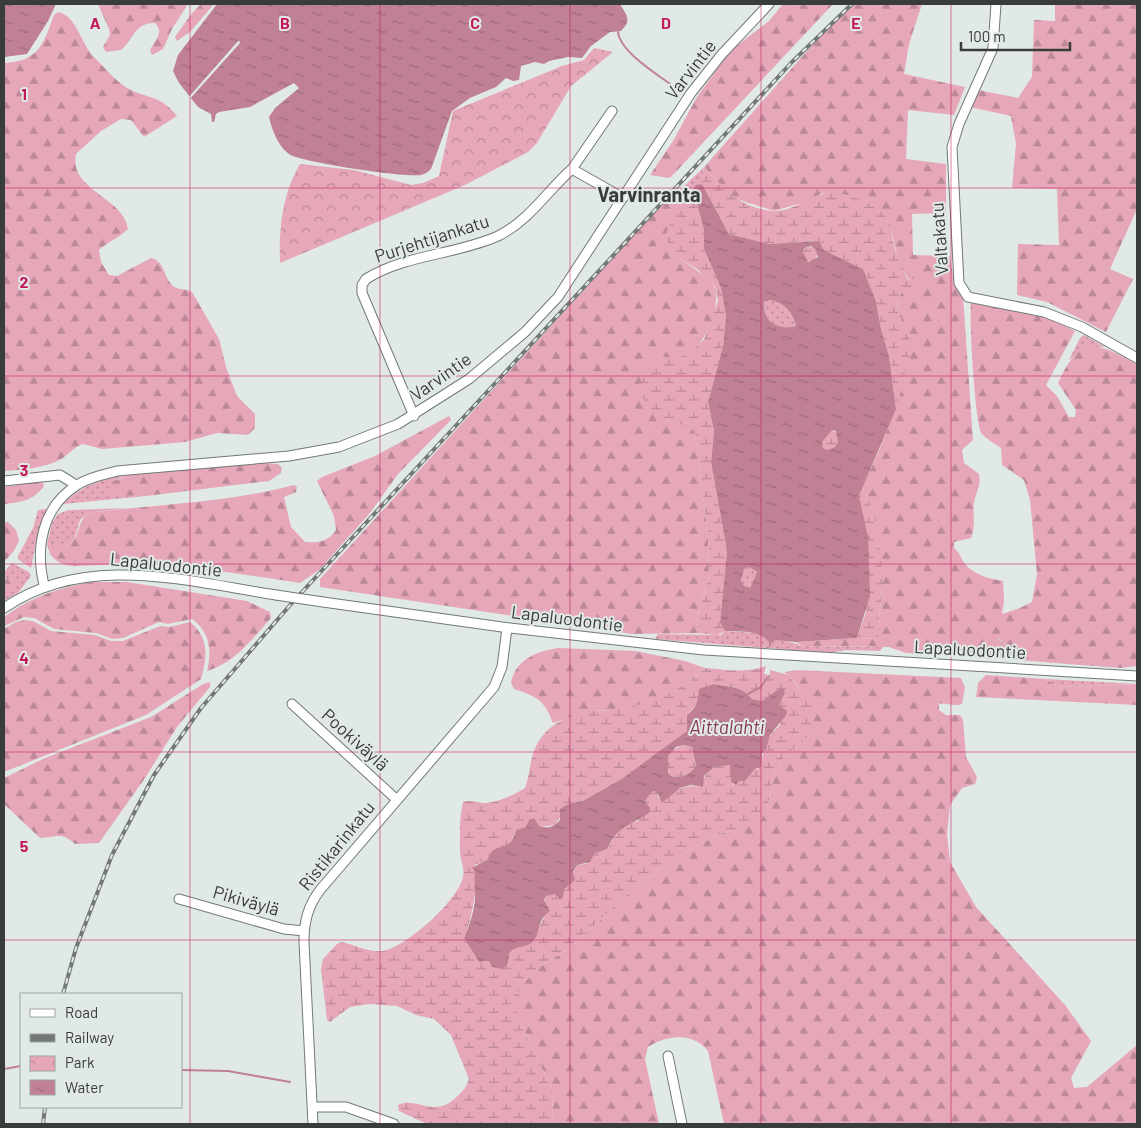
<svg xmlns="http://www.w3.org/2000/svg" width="1141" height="1128" viewBox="0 0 1141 1128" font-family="Barlow,sans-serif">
	<defs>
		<pattern id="grass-dots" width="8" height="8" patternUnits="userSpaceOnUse" patternTransform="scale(1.25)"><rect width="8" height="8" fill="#e6a7b9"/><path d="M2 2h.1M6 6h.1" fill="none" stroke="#bb8997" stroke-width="1.8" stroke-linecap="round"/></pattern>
		<pattern id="forest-firs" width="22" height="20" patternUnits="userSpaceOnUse" patternTransform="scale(1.25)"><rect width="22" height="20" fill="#e6a7b9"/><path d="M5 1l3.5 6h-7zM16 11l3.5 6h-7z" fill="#bb8997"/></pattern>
		<pattern id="wetland-marsh" width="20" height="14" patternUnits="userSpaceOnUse" patternTransform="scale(1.25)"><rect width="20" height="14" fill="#e6a7b9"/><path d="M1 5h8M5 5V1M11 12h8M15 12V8" fill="none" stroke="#bb8997"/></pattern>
		<pattern id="park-crowns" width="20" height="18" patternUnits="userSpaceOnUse" patternTransform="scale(1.25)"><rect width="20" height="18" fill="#e6a7b9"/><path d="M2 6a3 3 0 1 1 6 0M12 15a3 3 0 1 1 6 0" fill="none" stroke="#bb8997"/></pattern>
		<pattern id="water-ripples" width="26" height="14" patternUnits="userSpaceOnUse" patternTransform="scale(1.25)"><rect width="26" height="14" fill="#bf8193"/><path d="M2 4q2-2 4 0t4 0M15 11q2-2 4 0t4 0" fill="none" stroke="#9c6b79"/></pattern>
	</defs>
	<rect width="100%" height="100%" fill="#e1e9e6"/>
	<path fill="url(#grass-dots)" d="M704,167L702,184L676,194Z
		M771,300C785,304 791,312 796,326C777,331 764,322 764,302Z
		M1084,335L1105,347H1087L1069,360L1080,338Z
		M128,475L117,479L111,494L146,496L63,504C82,485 102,479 128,475Z
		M127,508L88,513L80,520L74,540L68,545H51L50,554L47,544L52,523L58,514L69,510Z
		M47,509L36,542L31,568L18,559V556L33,528L38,510Z
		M12,563L29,572L31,576L18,593L4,601L6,578L4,581V572Z
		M749,567L757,572L750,588L743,586L741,582L744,569Z
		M725,631L756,633L804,646L883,647L880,651L846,650L829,653L655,639L658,634L721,635Z
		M996,637L1020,657L1030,661L993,657Z
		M1045,679L1137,684L1073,687L1057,686Z"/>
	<path fill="url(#forest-firs)" d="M98,4H188L172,29L163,49L152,55L150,50C154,41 165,33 155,23C135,22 133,40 121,50L106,52L103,47L110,35L109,29Z
		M201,4H214L190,32L177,41L175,37L192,13Z
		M783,4H833L670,178L650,175L673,141L697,97L731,50L769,21Z
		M855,4H922L909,44L904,74L965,87L954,115L908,110L906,159L946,164V213L912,214L913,255L950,256L954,282L963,297L973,440L962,450L964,463L979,474C981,485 978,488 975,498C971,511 977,522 971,538L954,542V548C961,553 960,558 965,564C974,575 991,579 1003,581L1004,601L1002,614L1020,608L1032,602L1037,574L1030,500L1024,480L1002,465L1001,448C996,444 986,439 982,434C975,425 969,318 971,303L1043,316L1075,331L1046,385L1057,396L1069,417H1075L1076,410L1058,383C1080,334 1096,342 1137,364V666L1120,668L1030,661L1020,657L997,637L993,657L906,653L889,647L804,646L795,642L857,638L878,639C877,621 882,603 882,585C882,559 877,509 862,488C884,442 902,398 909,347C912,328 889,313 901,293L916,289L917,278L909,280L899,264L889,221L823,193L805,202L774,211L731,197L704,167L832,23Z
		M1055,4H1137V209L1110,269L1133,279L1106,332L1047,302L1017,295L1018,244L1059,245L1057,189L1012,188L1016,144L1011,116L970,107L978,90L1018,98L1032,77L1034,20L1055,21Z
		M58,12C77,15 82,48 96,59C106,69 118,84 131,90C152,100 160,95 177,116L144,137L131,120L121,119L101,131L76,154C69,191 124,197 128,229C120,237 108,242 99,250L101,262L109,275L117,276L151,258C165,261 163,277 173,286C180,291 186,288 192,292L219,339L226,367L237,396L255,414V428L248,435L217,433L185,442L114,448L102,449L83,444C74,447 68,455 60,460C43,468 22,470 4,471V63C39,61 43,45 54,15Z
		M693,189L686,197L677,257C686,263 712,279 715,288C721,306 705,344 689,354C681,360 669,358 659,357L667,420L691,427L695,434L708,534L709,576L698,615L697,633L632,634L320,587V579L665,201L676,194Z
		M449,416L451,420L398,474L370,513L319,570L300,583C236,573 163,561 99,565C81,565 62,571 50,554L51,545C57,543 61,546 67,545C80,541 76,523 88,513C157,504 227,503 294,485L297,487L296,492L284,497L291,527L305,542C319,543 328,542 336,530L334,516L317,481L322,477L375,456Z
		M265,463L278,464L282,468L281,473L269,481L146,496L111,495L108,488L110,483L128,475Z
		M42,481L44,486C33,501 21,502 4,504V487Z
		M4,522H8L16,530L19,540L14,551L4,562Z
		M13,576L17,578V585L4,596V581Z
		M91,582H127L247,601L270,612L271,618C253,638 234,664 207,671C212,651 210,632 192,619L168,624L159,622L123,638L112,639L96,633L54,629L34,618L24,617L4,626V617C31,597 58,588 91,582Z
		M24,620L33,621L51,631L95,635L111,641H123L160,626L169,627L190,622C210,638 207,657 201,679L146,715L4,772V629L16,622Z
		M559,648L635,651L685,661L705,668C683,690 646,707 614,711C608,711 601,710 595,711C581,713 566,719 553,723C544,700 538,697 514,689L511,683C516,659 537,651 559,648Z
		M798,670L961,678L965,688L962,704C953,707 946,702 939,704V710L946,715H960L963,720L966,757L977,777L975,784L962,788L950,805L947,834L950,862L976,907L1065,1005L1091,1041L1071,1078L1074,1088L1087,1087L1137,1045V1124H724L708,1051C693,1032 667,1035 648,1047L645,1059L659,1124H553L552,1089L517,1016V995L526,980L541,966L570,948L632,890L686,852L721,833L743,829L767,808L775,773L783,759L813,732L812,703C802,694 794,677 784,672Z
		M986,675L1045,679L1057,686L1073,687L1137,684V705L976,697L978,683Z
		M210,682V687L177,727L145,778L99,843L75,844C60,831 57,838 40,838L4,804V778L45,758L151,717L203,684Z"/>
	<path fill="url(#wetland-marsh)" fill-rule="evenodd" d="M704,167C725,190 739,207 772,211C789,213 807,198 823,194C842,188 876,204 888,219C892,224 891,235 893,241C896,255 901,267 908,280L917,278L920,284L916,290L901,293C890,311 907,323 910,340C912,354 900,394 896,409L889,356L881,329L876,301L863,269L824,250L819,241L769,244L729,234L702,184Z
		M693,189L704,230V249L721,288L726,316L723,346L708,402L714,431L711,462L727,551L720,623L725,631L717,635L697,633L698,615L709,576L708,534L695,434L690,427C655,417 635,409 643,368L659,357L677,358L689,354L704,339L718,301L715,286L697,269L677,257L665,237C670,220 681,202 693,189Z
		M803 254a7 7 0 1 1 14 0a7 7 0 1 1-14 0Z
		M832,430L841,435L832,460L817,446L821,438Z
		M862,488C877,509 883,559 882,585C882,604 877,621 878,639L857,638L866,612L859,496Z
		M766,666L764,674L770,675V670L789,675C795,685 808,696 812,703C816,710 813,724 813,732L783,759L775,773L767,808L761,821L743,829L721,833L686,852L632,890L570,948L541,966L526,980L517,995V1016L552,1089L553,1124H427L399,1111L398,1105C415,1096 433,1117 453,1100C461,1093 466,1089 469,1079L451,1035L434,1019L416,1015L397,1006L370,1004L350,1007L330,1022L327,1020L321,969L323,959L337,944L342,942C354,945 371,953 383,951C406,947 458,901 463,877C465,868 460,860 460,851C460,833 459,820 463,802C472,799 479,804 487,803C502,801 513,795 525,788C531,772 529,756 539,741C551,721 572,715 594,711C601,710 609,712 617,710C648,704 682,691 705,668C726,670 746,673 766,666ZM714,684C729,687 742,686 752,699L762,701L780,688L785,693L779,705L783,709L780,725L770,735L758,769H755L745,781H739L733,785C729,779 733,771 730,764C715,762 704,774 700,787C684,784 673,792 659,799L657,792L653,791L645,801L648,806L638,821C622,826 615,834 607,849L594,854L586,864L577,865C564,890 577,887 546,896C543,902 547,906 545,913C543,922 536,929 535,940L517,946L510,951L508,963L489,961L479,962L464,938C472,919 478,885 475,865C492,858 511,848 516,830L555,825L570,803L583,801L623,778L688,731L687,715Z
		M684,745L692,747L696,765C692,774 681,779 671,776C666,769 666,759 670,751Z"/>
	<path fill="url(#park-crowns)" d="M594,48L613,52L571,86L537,143L528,152L465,185L280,263C279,228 282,195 300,164L354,170L411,185L423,183L439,176L453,111L562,66L584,60Z"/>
	<path fill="url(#water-ripples)" fill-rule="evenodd" d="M4,4H56L48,21L27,54L4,57Z
		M217,4H620C627,16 632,20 621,31L610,32L591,46L582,58L568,57L549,61L544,64L535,62L521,66L519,80L513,81L506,78L496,87L470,98L452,111L431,169C428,172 425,174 421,175C406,178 299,162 289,154C278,146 272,130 269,117L275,108L299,88L294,83L250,107L219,112L216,114L214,122H212L211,114L198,107L179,83L173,71L178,55Z
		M702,184L729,234L769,244L819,241L824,250L863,269L876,301L881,329L889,356L896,409L859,496L868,537L870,596L857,638L795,642L776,640L770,643C758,629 742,632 725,631L720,623L727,551L711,462L714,431L708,402L723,346L726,316L721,288L704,249V230L693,189L696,185ZM811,246L815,249L818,257L808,262L803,252L805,248ZM771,300C785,304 792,312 796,326C778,331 763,322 764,302ZM832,430L836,431L838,443L834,448L827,450L823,448L822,442ZM749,567L757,572L750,588L744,586L741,581L744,569Z
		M714,684C729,687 742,686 752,699L762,701L780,688L784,689L785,693L779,705L787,711V714L770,735L766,749L762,754L761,767L755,769L745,781H739L736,785L731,782L730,765L714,767L704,776L703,787L691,785L680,788L662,803L657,792L653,791L645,801L650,808V812C630,827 619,824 607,849L594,854L590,862L577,865L573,872L575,880L564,890L563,897L560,899L556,894L546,896L544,900L550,911C537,920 541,928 535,939C531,947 517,946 510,951L508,963L503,969L492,967L489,961L479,962L464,938C469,927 474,911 475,900C475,890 474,881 475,871L472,868L488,859C494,840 510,855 516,830L526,827L529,820L534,818L539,826C548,829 554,827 560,820V809L570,803L583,801L623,778L687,731V715C697,707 698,701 699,689ZM684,745L692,747L696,765C692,774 681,779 671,776L668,772V756L676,747Z"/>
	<path fill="#e1e9e6" d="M239,40L240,43L188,101L187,99Z"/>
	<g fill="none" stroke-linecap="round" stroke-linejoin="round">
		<path stroke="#bf8193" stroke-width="2" d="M618,32C620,51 655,73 670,84
			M770,646V643
			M748,694L761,687L767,678
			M4,1069L21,1066
			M181,1070L228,1071L290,1082"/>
		<g stroke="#717976" stroke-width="11">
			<path id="minor" d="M996,4L993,48L959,124L952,147L959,283L968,297L1044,312L1082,327L1137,358
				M572,169L612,111
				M414,416L362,293V285L366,279C406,254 456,255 498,236C529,221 548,190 572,169L623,198
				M4,481L60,475L76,485
				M44,585C35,548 42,507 77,485C89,477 103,475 117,471L289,456L339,447L398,424L469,379L525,332L558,297L691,93L722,54L769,4
				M323,602L502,627L704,650L1137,676
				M4,608C86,552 185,581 276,595
				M292,704L396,799
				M179,899L284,929L304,931
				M668,1056L682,1124
				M312,1107H346L394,1124
				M313,1124L304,942C304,921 308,906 320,890L494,687L502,667L507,628"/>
		</g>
		<use href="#minor" stroke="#fff" stroke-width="9"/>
		<g stroke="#727875" stroke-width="4">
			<path id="rail" d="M63,994L76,948L112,855L154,775L201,708L291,604L792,62L852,4
				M43,1124L45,1107"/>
		</g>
		<use href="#rail" stroke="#e1e9e6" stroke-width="2" stroke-dasharray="5.5" stroke-linecap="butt"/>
		<g stroke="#717976" stroke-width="11" stroke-linecap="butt">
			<path id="minor-bridge" d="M276,595L323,602"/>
		</g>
		<use href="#minor-bridge" stroke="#fff" stroke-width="9"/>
	</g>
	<path fill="none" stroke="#c2185b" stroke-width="1" stroke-opacity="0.55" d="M190,4V1124M380,4V1124M570,4V1124M761,4V1124M951,4V1124M4,188H1137M4,376H1137M4,564H1137M4,752H1137M4,940H1137"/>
	<g text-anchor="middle" stroke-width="4" stroke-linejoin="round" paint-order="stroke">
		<g font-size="18" fill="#383c3a" stroke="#e1e9e6">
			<text transform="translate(691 70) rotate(-52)" y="6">Varvintie</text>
			<text transform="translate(432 239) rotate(-18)" y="6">Purjehtijankatu</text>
			<text transform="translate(940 239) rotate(-94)" y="6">Valtakatu</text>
			<text transform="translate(441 377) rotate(-35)" y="6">Varvintie</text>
			<text transform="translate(166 565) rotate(6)" y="6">Lapaluodontie</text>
			<text transform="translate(567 619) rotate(7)" y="6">Lapaluodontie</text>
			<text transform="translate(970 650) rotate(3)" y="6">Lapaluodontie</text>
			<text transform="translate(355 740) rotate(42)" y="6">Pookiväylä</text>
			<text transform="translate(337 846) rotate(-51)" y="6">Ristikarinkatu</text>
			<text transform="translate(246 901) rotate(16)" y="6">Pikiväylä</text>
		</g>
		<g font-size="19" font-style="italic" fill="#853753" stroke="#e1e9e6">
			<text x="727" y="734">Aittalahti</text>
		</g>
		<g font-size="20" font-weight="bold" fill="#383c3a" stroke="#e1e9e6">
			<text x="649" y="202">Varvinranta</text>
		</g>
	</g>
	<g font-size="16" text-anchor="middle" font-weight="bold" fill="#c2185b" stroke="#e1e9e6" stroke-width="4" stroke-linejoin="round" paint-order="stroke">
		<text x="95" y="29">A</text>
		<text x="285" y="29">B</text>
		<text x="475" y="29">C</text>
		<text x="666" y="29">D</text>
		<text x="856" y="29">E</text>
		<text x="24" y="100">1</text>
		<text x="24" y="288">2</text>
		<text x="24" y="476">3</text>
		<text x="24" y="664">4</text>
		<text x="24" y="852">5</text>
	</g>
	<rect width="1141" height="1128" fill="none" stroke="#383c3a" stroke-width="10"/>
	<rect x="20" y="993" width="162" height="115" fill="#e1e9e6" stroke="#9da4a1"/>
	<rect x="30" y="1009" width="25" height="8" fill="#ffffff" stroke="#9da4a1"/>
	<text x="65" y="1018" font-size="15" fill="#383c3a">Road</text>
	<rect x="30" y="1034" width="25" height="8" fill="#727875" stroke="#9da4a1"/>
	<text x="65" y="1043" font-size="15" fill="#383c3a">Railway</text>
	<rect x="30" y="1056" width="25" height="15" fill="url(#park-crowns)" stroke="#9da4a1"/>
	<text x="65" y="1068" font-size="15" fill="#383c3a">Park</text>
	<rect x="30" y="1080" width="25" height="15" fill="url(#water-ripples)" stroke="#9da4a1"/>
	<text x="65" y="1093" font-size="15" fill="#383c3a">Water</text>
	<path d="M961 42v8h109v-8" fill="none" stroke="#383c3a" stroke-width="2.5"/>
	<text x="968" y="42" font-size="15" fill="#383c3a" stroke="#e1e9e6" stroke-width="4" paint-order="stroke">100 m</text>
</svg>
